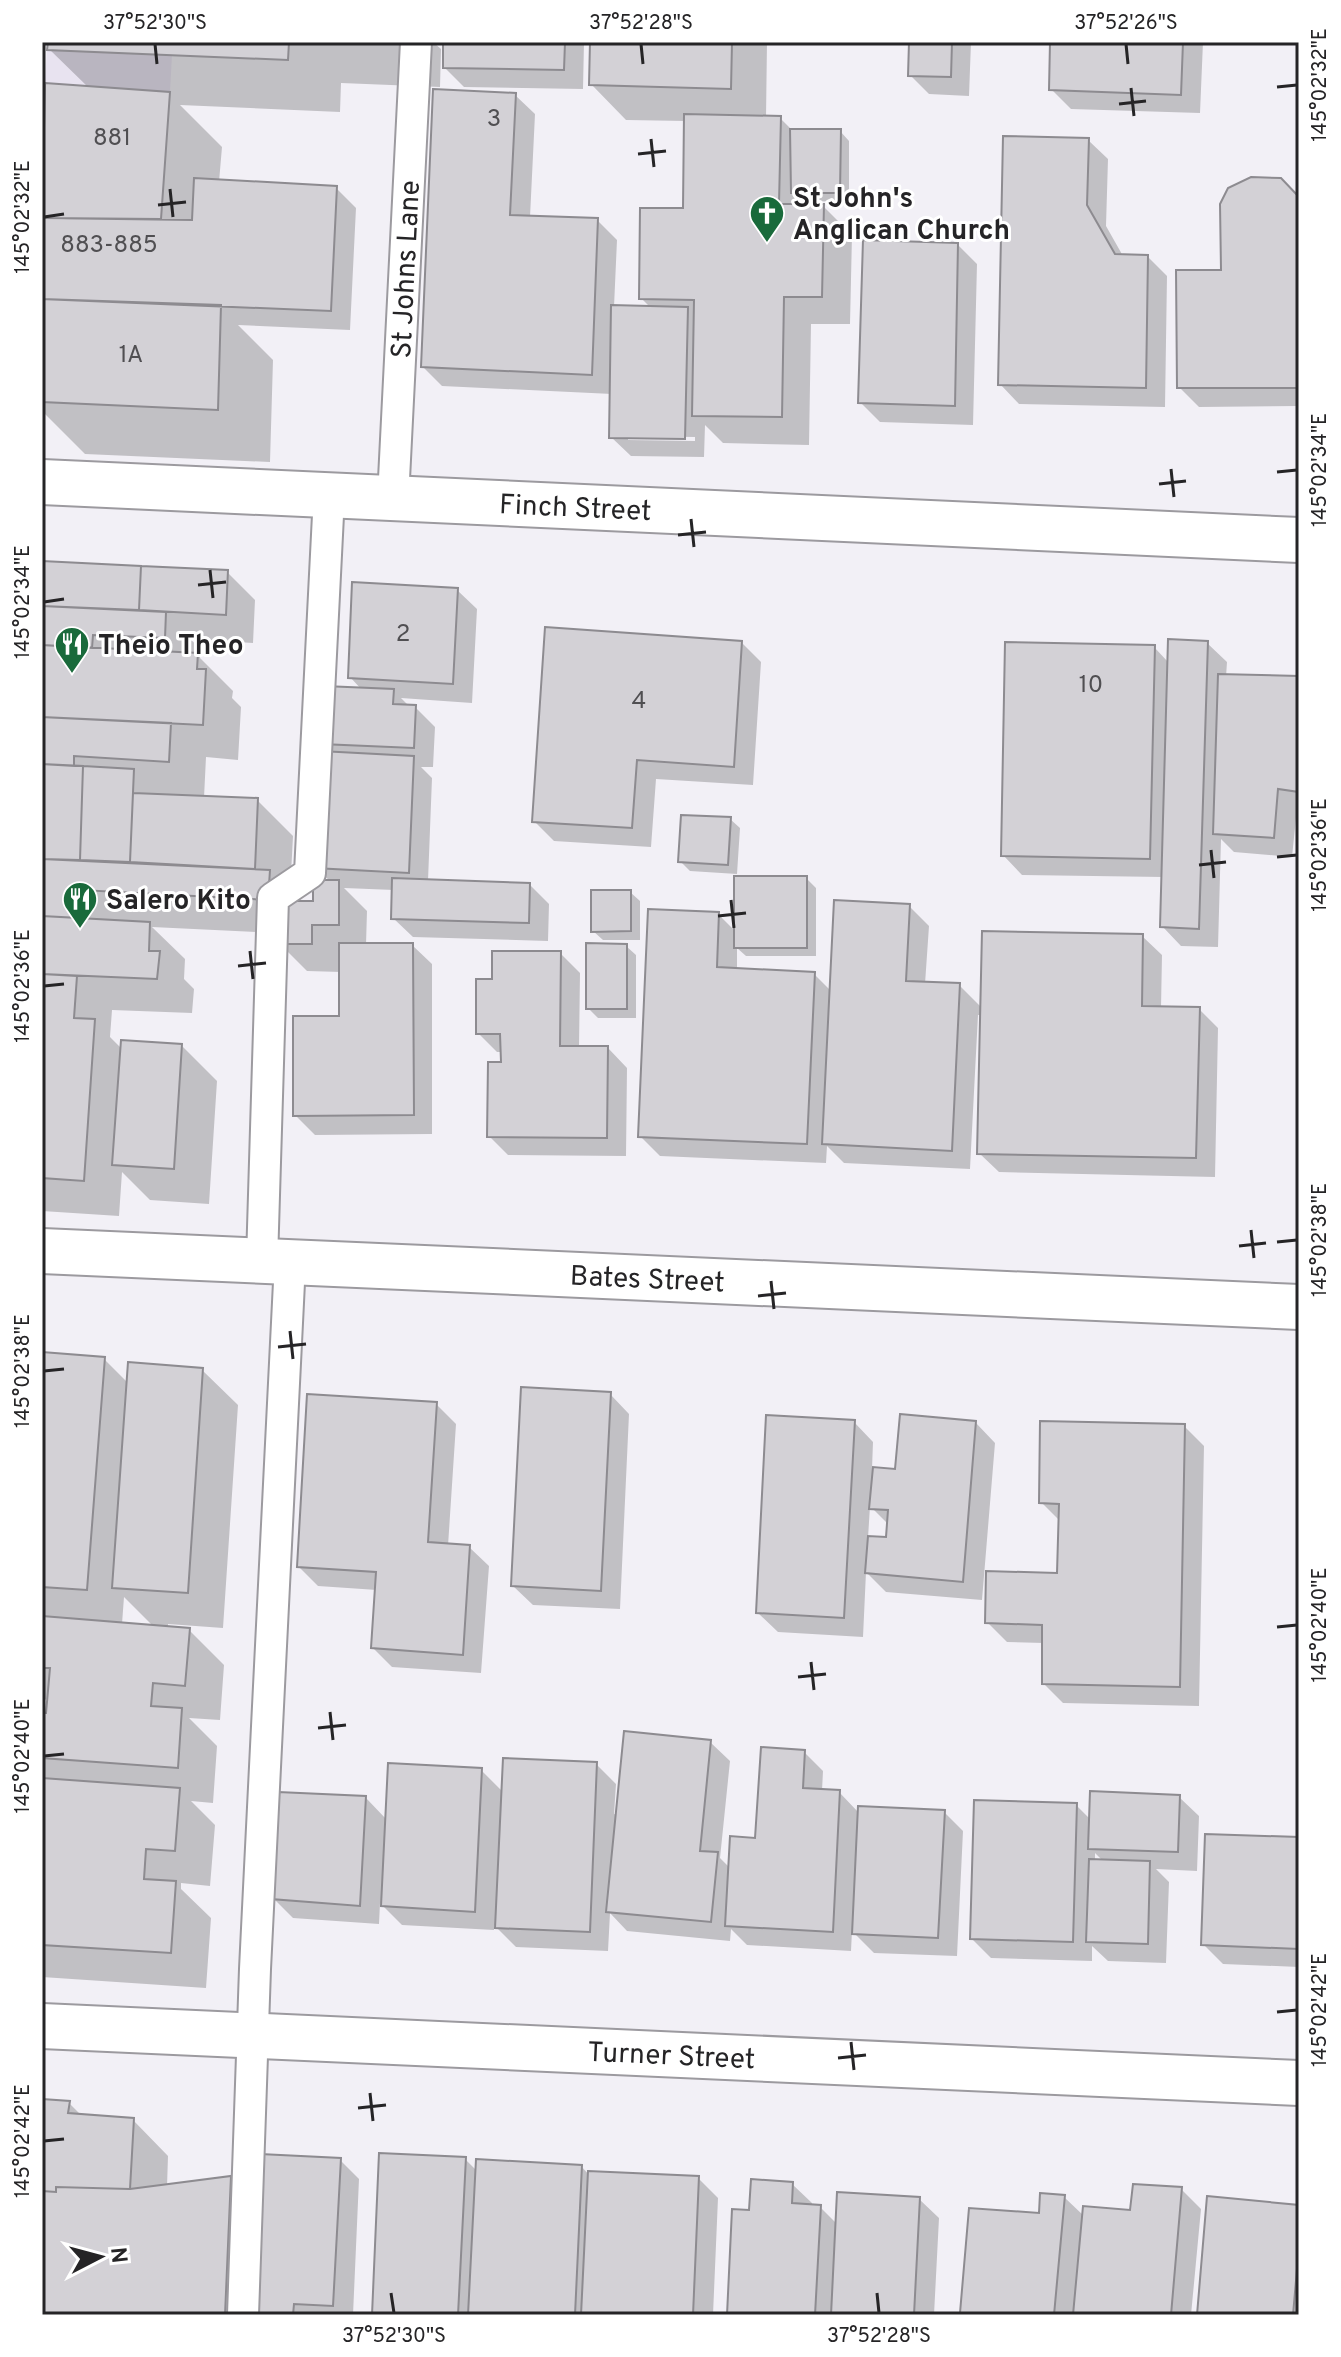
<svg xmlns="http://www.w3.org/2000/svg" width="1341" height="2357" viewBox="0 0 1341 2357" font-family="Overpass,sans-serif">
	<rect width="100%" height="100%" fill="#f2f0f6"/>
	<path fill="#e8e3f0" d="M47,50L172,55L170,92L45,83Z"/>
	<path fill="#0003" fill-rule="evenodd" d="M50,42H433L441,49L440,87L341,83L340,112L180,105L222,147L219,182L336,188L356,208L350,330L238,325L273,360L270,462L85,454L42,411V208L47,85L89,88L49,49Z
		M445,42H584L583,89L464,87L445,68Z
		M592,42H767L766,118H780L793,131H840L849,141V202L807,201V206H823L852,235L850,324H811L809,445L723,443L705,425L704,457L631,456L611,437L612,394L442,386L423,367L515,95L535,114L530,217L597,220L617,240L614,307L651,308L641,298L685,210L686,121L626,120L591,84ZM628,436L695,437V441L628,440Z
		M911,42H971L969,96L929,94L910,75Z
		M1052,42H1203L1200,113L1071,109L1051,89Z
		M1088,140L1108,159L1106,226L1123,256L1148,257L1167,276L1165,407L1019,404L1000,384Z
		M1299,199V406L1199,407L1179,387L1223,272Z
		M958,245L977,264L973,425L880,422L860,402Z
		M42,563L227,572L255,600L253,643L190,639L201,649L200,658L233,691L232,698L241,707L238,760L206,757L204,798L257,800L293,836L290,893L300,903H314L331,882L316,868L334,754L323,744L362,690L350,677L457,590L477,609L472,703L401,698L410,707H415L435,727L433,767H421L432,778L428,881L529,884L549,904L548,941L413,937L393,918L394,890L344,888L367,911L366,945H412L432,964V1134L315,1135L295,1115L341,1018V972L307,971L279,943V933L152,927L185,959L184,979L194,989L192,1013L112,1010L110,1037L122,1049L182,1046L217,1081L209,1204L150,1200L122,1172L119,1216L42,1211Z
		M741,642L761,662L753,785L656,779L651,847L554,841L534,821Z
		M1207,643L1227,662L1226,677L1299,678V808H1297L1292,857L1234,852L1221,839L1218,947L1181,946L1162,926L1163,877L1022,875L1003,855L1154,647L1169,663Z
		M730,819L740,828L737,874L690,871L680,861Z
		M806,878L816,888V956H746L737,948V970L814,974L832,992L909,906L929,926L925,984L959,985L982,1008L1142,936L1162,955L1161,1008L1199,1009L1218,1028L1215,1177L999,1172L979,1153L982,1015H978L970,1169L844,1163L827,1146L826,1163L660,1156L640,1136L718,914L736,932Z
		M630,892L640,901V940H603L593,931Z
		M626,946L636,955V1018H598L588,1008Z
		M560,953L580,973L579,1048H608L627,1068L626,1156L508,1155L489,1136L503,1064V1052H497L478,1033L494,981Z
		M42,1354L104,1359L129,1384L202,1370L238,1405L223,1628L168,1624V1628L189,1630L224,1665L220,1720L189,1718L217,1746L213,1803L191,1801L215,1825L210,1886L181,1883V1889L211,1918L206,1988L42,1977V1715H47L49,1700L42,1699V1618H45L42,1616ZM124,1597L154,1627L122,1624Z
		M610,1394L629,1414L620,1609L533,1605L513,1586Z
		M436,1404L456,1424L448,1546L469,1547L489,1566L481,1673L392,1667L373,1648L377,1590L318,1586L299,1567Z
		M854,1422L873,1442L872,1469L897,1471L976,1423L995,1443L982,1600L886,1592L866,1572L863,1637L778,1632L758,1613ZM870,1506L889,1525L888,1539L868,1538Z
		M1184,1426L1204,1446L1199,1706L1063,1703L1044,1684V1643L1007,1642L987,1622L1059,1575L1060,1521L1041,1502Z
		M710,1742L730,1761L720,1858L730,1868L757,1840L804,1752L823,1771L822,1791L839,1792L859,1813L944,1812L963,1831L957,1956L874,1953L852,1931L851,1951L747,1945L731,1929L730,1941L627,1931L610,1913L608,1951L516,1947L494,1925V1930L402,1925L380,1903L379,1924L293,1918L273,1898L366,1798L387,1820L481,1770L503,1792L596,1764L616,1784L614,1814L618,1815Z
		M1179,1797L1199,1816L1197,1871L1156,1869L1169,1882L1166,1963L1108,1961L1092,1946V1961L991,1958L972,1939L1076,1805L1091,1820ZM1095,1853L1103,1861H1095Z
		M1299,1839V1967L1223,1964L1203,1944Z
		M42,2101L69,2103L82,2116L133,2120L168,2156L167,2187L230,2179L259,2208L340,2160L359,2179L353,2315H42Z
		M465,2159L478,2172L581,2166L590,2176L698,2178L718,2198L713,2315H374Z
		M792,2184L812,2203V2207H820L838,2225L919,2199L939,2218L934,2315H729L751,2212Z
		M1181,2189L1201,2209L1191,2315H965L962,2312L1041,2216L1064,2197L1084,2216L1132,2212Z
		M1299,2207V2315H1199Z"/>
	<path fill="#d3d1d6" stroke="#8d8b90" stroke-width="2" d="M48,42H289L288,60L47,50Z
		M443,42H565L564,70L443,68Z
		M590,42H732L731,89L589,85Z
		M909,42H952L951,77L908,76Z
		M1050,42H1183L1181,95L1049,90Z
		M45,83L170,92L161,219L42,218Z
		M433,89L516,93L510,215L598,218L592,375L421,367Z
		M684,114L781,116L779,204H824L822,297H784L782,417L692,416L694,300L639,299L640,208H683Z
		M790,129H841L840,193H791Z
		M1003,136L1089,138L1087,205L1115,254L1148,255L1146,388L998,385Z
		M1251,177L1281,178L1299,197V388H1177L1176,270H1221L1220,204L1228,188Z
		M194,178L337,186L331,311L42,299V218L192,220Z
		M863,240L958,243L955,406L858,403Z
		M42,299L221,305L218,410L42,402Z
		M611,305L688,307L685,439L609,438Z
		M42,561L141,566L139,610L42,606Z
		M141,566L228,570L226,615L139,610Z
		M352,582L458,588L453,684L348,678Z
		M42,606L166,612L165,638L93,635L92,648L42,645Z
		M545,627L742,641L734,767L637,760L632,828L532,822Z
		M1168,639L1208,641L1199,929L1160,927Z
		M1005,642L1155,645L1150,859L1001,856Z
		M42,645L198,653L197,669H206L203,725L42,717Z
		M1218,674L1299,676V792L1278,789L1274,838L1213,834Z
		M324,686L394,689L393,704L416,705L414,748L321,744Z
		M42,717L171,723L169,762L74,756V766L42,764Z
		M320,751L414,756L409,873L314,868Z
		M42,764L83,766L80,860L42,859Z
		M83,766L134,769L130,862L80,860Z
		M133,793L258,798L255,869L130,862Z
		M681,815L731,817L728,865L678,862Z
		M42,859L270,870L268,900L81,890L80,918L42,916Z
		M734,876H807V948H734Z
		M392,878L530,883L529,923L391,919Z
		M313,880H339V925H312V944H277V901H313Z
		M591,890H631V931L591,932Z
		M834,900L910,904L906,981L960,983L952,1151L822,1144Z
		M648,909L719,912L717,967L815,972L807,1144L638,1137Z
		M42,916L150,922L149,951H160L157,979L42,974Z
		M982,931L1143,934L1142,1006L1200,1007L1196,1158L977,1154Z
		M339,943H413L414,1115L293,1116V1016H339Z
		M586,943L627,944V1009H586Z
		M492,951H561L560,1046H608L607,1138L487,1137L488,1062H501L500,1034H476V979H492Z
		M42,974L77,976L74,1018L95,1019L84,1181L42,1178Z
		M121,1040L182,1044L174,1169L112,1165Z
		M42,1352L105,1357L87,1590L42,1587Z
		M128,1362L203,1368L188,1593L112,1588Z
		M521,1387L611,1392L601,1591L511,1586Z
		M307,1394L437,1402L428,1542L470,1545L463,1655L371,1648L376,1572L297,1567Z
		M900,1414L976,1421L963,1582L865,1573L868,1536L886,1537L888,1510L869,1509L873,1467L895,1469Z
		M766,1415L855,1420L844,1618L756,1613Z
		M1040,1421L1185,1424L1180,1687L1042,1684V1625L985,1623L986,1571L1057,1573L1059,1504L1039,1503Z
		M42,1616L190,1628L185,1686L153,1683L151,1706L182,1708L178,1768L42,1758V1713H46L50,1668H42Z
		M624,1731L711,1740L700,1851L718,1852L711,1922L606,1912Z
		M761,1747L805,1750L803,1788L840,1790L833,1932L725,1926L730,1836L755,1838Z
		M503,1758L597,1762L590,1932L495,1928Z
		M388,1763L482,1768L475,1912L381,1906Z
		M42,1778L180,1788L175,1851L146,1849L144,1879L176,1881L171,1953L42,1945L44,1844H42Z
		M1090,1791L1180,1795L1178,1852L1088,1849Z
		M278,1792L366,1796L360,1906L271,1899Z
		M974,1800L1077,1803L1073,1942L970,1939Z
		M858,1806L945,1810L938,1938L852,1934Z
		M1205,1834L1299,1837V1949L1201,1945Z
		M1089,1859L1150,1861L1148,1944L1086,1942Z
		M42,2099L70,2101L68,2113L134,2118L130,2189L56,2187V2192L42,2191Z
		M379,2153L466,2157L458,2315H372Z
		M260,2154L341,2158L333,2306L294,2304L293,2315H251Z
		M476,2159L582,2165L575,2315H468Z
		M588,2171L699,2176L693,2315H581Z
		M231,2176L225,2315H42V2191L56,2192V2187L130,2189Z
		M751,2179L793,2182L792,2203L821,2205L815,2315H727L732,2209L749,2210Z
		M1133,2184L1182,2187L1171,2315H1073L1083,2206L1130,2210Z
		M837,2192L920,2197L914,2315H831Z
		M1040,2193L1065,2195L1054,2315L960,2313L969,2208L1039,2213Z
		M1207,2196L1299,2205V2246L1293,2315H1197Z"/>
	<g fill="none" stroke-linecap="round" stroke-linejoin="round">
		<g stroke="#9c9a9f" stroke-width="34">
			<g id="service">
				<path id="s1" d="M393,499L416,42"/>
				<path d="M262,1261L273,898L310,873L329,495"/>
				<path d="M243,2315L255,1969L290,1262"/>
			</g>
		</g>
		<g stroke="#9c9a9f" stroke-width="48">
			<g id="minor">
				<path id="s2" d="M42,482L1299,540"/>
				<path id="s3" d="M42,1251L1299,1307"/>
				<path id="s4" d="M42,2026L1299,2083"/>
			</g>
		</g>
		<use href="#service" stroke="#fff" stroke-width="30"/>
		<use href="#minor" stroke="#fff" stroke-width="44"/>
	</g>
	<path fill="none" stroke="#252426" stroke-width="3" d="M155,44L157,64M641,44L643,64M1126,44L1128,64M1277,87L1297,85M1131,88L1134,116M1119,104L1146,101M651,139L654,167M638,154L666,151M170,189L173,217M158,205L186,202M44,217L64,214M1171,469L1174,497M1277,472L1297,470M1159,484L1186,481M691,519L694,547M678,535L706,532M210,570L213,598M198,585L226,582M44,602L64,599M1211,850L1214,878M1277,857L1297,855M1199,865L1226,862M731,900L734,928M718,916L746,913M250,951L253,979M238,966L266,963M44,986L64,984M1251,1230L1254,1258M1277,1242L1297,1240M1239,1246L1266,1243M771,1281L774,1309M758,1296L786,1293M290,1331L293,1359M278,1347L306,1344M44,1371L64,1369M1277,1627L1297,1625M811,1662L814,1690M798,1677L826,1674M330,1712L333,1740M318,1728L346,1725M44,1756L64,1754M1277,2012L1297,2010M851,2042L854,2070M838,2058L866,2055M370,2093L373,2121M358,2108L386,2105M44,2141L64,2139M391,2293L394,2313M877,2293L879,2313"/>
	<defs>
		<g id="church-pin" transform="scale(1.8)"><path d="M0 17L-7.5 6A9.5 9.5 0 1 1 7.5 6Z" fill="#196a3b" stroke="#fff"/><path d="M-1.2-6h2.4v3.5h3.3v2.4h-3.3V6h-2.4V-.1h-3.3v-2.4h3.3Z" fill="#fff"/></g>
		<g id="restaurant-pin" transform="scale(1.8)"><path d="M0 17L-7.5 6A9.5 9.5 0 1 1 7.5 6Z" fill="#196a3b" stroke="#fff"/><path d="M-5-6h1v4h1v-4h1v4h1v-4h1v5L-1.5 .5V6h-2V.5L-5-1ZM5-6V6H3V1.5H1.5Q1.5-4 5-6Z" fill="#fff"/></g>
	</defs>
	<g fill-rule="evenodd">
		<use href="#church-pin" x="767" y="213"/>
		<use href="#restaurant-pin" x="72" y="644"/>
		<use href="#restaurant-pin" x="80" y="899"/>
	</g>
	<g text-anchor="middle" stroke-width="6" stroke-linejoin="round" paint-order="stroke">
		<g font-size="24" fill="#504f52">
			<text x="494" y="126">3</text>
			<text x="112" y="145">881</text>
			<text x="109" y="252">883-885</text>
			<text x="131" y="362">1A</text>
			<text x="403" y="641">2</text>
			<text x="1091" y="692">10</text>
			<text x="639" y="708">4</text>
		</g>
		<g font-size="28" font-weight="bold" fill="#252426" stroke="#fff" text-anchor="start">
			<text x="793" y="207">St John's<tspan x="793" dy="32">Anglican Church</tspan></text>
			<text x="98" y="654">Theio Theo</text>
			<text x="106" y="909">Salero Kito</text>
		</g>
		<g font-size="28" fill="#252426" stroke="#fff">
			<text dy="10" stroke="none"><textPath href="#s1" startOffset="230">St Johns Lane</textPath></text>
			<text dy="10" stroke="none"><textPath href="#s2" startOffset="534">Finch Street</textPath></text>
			<text dy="10" stroke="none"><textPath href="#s3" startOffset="606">Bates Street</textPath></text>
			<text dy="10" stroke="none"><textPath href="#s4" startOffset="630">Turner Street</textPath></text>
		</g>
	</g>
	<rect width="1341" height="2357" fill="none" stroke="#ffffff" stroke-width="88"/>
	<g transform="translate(100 2257) rotate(84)" stroke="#ffffff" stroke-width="6" paint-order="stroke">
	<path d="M0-6L14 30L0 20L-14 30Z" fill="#252426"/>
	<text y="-12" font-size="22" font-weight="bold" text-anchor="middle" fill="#252426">N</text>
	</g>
	<rect x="44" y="44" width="1253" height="2269" fill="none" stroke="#252426" stroke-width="3"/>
	<g font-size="20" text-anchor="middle" fill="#252426">
		<text x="155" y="29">37°52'30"S</text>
		<text x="641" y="29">37°52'28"S</text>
		<text x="1126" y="29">37°52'26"S</text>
		<text transform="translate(1319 85) rotate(-90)" y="7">145°02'32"E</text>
		<text transform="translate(22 217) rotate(-90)" y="7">145°02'32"E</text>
		<text transform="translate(1319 470) rotate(-90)" y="7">145°02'34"E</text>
		<text transform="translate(22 602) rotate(-90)" y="7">145°02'34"E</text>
		<text transform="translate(1319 855) rotate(-90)" y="7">145°02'36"E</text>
		<text transform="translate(22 986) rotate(-90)" y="7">145°02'36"E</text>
		<text transform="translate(1319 1240) rotate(-90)" y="7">145°02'38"E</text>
		<text transform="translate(22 1371) rotate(-90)" y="7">145°02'38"E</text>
		<text transform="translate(1319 1625) rotate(-90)" y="7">145°02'40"E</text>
		<text transform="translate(22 1756) rotate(-90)" y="7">145°02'40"E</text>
		<text transform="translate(1319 2010) rotate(-90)" y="7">145°02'42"E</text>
		<text transform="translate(22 2141) rotate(-90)" y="7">145°02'42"E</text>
		<text x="394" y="2342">37°52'30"S</text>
		<text x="879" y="2342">37°52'28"S</text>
	</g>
</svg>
